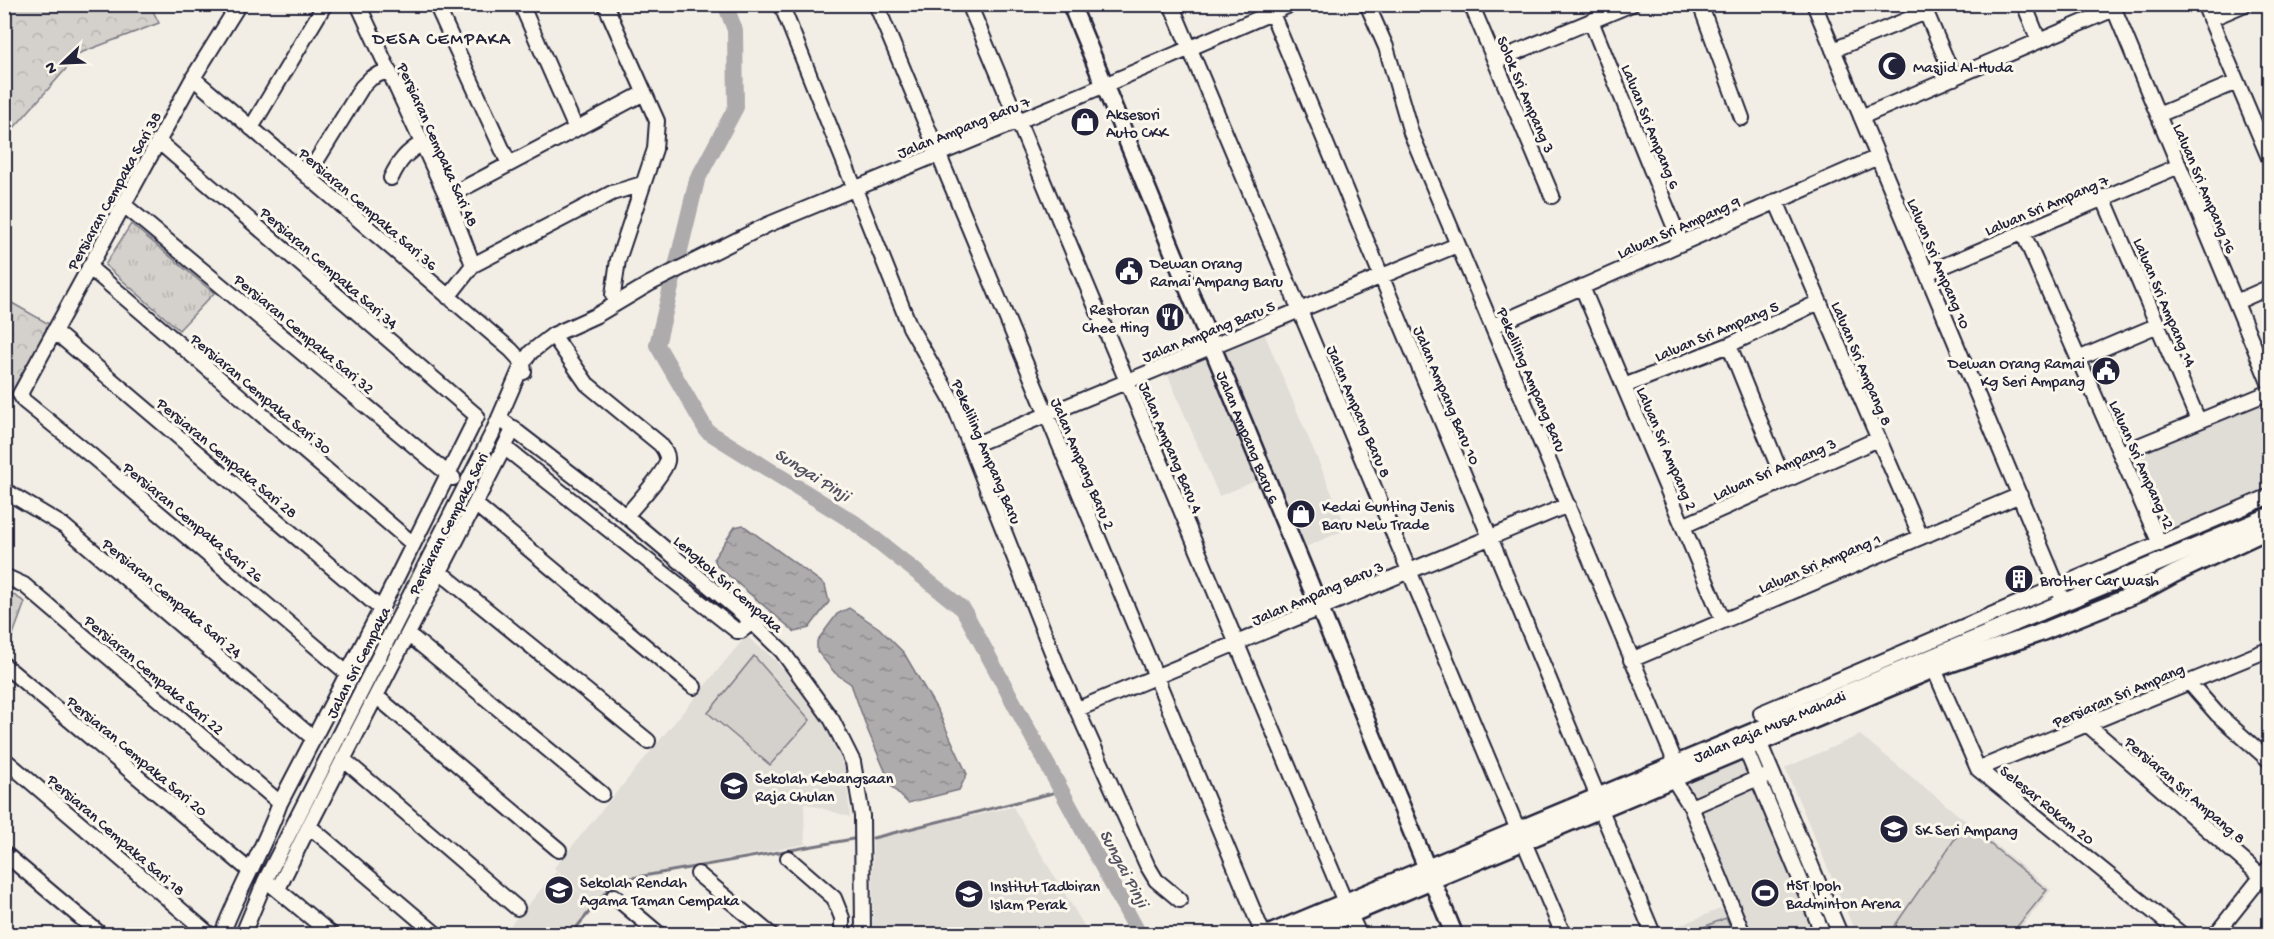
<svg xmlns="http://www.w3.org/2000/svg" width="2274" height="939" viewBox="0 0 2274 939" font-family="'Gochi Hand',sans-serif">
	<defs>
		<pattern id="forest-crowns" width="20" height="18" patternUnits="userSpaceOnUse" patternTransform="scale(1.5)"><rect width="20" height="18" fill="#d4d1cc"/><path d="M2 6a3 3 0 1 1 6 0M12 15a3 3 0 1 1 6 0" fill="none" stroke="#b6b3b0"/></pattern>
		<pattern id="park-tufts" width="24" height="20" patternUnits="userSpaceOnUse" patternTransform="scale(1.5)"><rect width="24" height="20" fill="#d4d1cc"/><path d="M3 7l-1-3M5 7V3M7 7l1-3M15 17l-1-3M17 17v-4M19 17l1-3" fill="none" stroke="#b6b3b0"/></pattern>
		<pattern id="water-ripples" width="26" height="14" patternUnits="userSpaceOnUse" patternTransform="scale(1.5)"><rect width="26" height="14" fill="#aeabad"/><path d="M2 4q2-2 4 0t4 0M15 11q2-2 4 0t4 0" fill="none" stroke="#8d8b8e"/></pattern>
	</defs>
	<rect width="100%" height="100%" fill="#f2eee5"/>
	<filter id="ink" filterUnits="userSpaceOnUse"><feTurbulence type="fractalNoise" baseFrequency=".0167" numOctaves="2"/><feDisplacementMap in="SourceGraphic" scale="12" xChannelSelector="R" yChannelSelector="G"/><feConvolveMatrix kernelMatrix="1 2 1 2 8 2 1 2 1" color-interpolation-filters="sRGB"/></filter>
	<g filter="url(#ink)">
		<path fill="#e0dcd6" d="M1264,333L1347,529L1294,552L1263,478L1219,496L1167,373Z
			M2269,392V497L2160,544L2122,454Z
			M746,636L773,658L818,709L845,769L850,817L804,803L805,844L618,880L573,934H503L556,872L593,905L554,868Z
			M1860,735L2051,890L2016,934H1856L1785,768Z
			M1753,753L1827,934H1740L1678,784Z
			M1013,807L1089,934H873V838Z
			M1725,907L1736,934H1658Z"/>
		<path fill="url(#forest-crowns)" stroke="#7b7a84" stroke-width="1.5" d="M5,4L150,5L159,23L80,53L5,138Z
			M5,299L49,324L5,414Z
			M4,589L25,602L7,651L5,652Z"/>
		<path fill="url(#park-tufts)" stroke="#7b7a84" stroke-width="1.5" d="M131,224L214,293L179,330L105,265Z"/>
		<path fill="#d4d1cc" stroke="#7b7a84" stroke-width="1.5" d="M754,656L810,720L770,765L708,713Z
			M1965,824L2047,890L2011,934H1889Z
			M1726,918L1733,934H1686Z"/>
		<path fill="url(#water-ripples)" stroke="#76747f" stroke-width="1.5" d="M743,525L825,585L829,602L809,628L795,632L717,566L714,558L735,527Z
			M849,608L879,628L904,653L938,711L967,774L959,790L908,803L892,787L868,731L851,684L835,673L817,651V641L837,614Z"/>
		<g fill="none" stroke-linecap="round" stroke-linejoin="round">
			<path stroke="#76747f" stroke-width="3" d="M873,838L1061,791
				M571,934L615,881L853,839"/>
			<path stroke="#aeabad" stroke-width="16" d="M725,4L735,30L736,107L697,180L657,345L707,431L855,523L963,609L1139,934"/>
			<g stroke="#22223b" stroke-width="18">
				<path id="minor" d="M239,4L193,78L20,394L24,401L93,457L348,674
					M358,4L447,197L473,265
					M436,4L509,164
					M521,4L576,129
					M605,4L657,121L655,149L618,260L613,295L617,303
					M781,4L910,327L952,400L1059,670L1147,865L1156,880L1180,900
					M876,4L1263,934
					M969,4L1345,902
					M1171,4L1518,830
					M1268,4L1598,797
					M1367,4L1386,47L1411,133L1676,764
					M1471,4L1552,196
					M1700,4L1742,118
					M1814,4L2064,602
					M2024,4L2039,41
					M2112,4L2270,385
					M2204,4L2270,160
					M1923,5L1954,78
					M2210,19L2245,4
					M1591,21L1681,243
					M1833,50L1926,12
					M1495,61L1632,4
					M193,78L511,350L523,363L524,372
					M2158,115L2237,82
					M1861,117L2114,9
					M251,128L325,4
					M158,141L477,416L381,609L280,803C264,848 239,889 222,934
					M307,176L362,87L371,78L388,70
					M391,178C399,161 406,153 422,143
					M447,197L644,93
					M2103,197L2198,420
					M1776,201L1921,537
					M124,205L453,478
					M2023,233L2160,544
					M89,267L413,544
					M1927,273L2179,166
					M1582,287L1723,621
					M448,297L473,265L612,193L642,184
					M2236,302L2270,287
					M1493,326L1878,157
					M54,331L381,609
					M553,335L587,384L660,444C664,449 668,454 667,461C665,473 635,505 626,516
					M1729,345L1784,481
					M2078,359L2158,325
					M1624,386L1729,345L1819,302
					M499,418L626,516L752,622L782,651L832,720L853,762L862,816L863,934
					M971,446L1457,245
					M504,447L737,631H741L752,622
					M2121,453L2270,392
					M4,490L64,526L313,738
					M475,504L694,687
					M1683,526L1878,439
					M440,572L648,741
					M4,576L24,585L280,803
					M408,634L602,794
					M1631,660L2020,495
					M4,665L250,871
					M1934,669L1978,769L2181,934
					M2189,682L2217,714L2270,761
					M376,696L559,850
					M1078,709L1568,505
					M1761,713L2270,496
					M2088,725L2262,877
					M1746,739V750L1823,934
					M1751,739L1760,744L1840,934
					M4,759L209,934
					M343,759L517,908
					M1978,769L2270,649
					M1674,780L1691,807L1743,934
					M1691,807L1758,778L1766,777
					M1601,810L1651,929
					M309,826L436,934
					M1524,842L1563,934
					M4,853L100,934
					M788,858L834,898L842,918V934
					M698,874L770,934
					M272,885L331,934
					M278,889L309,826L514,428
					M614,896L659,934
					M1350,915L1359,934
					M243,934L265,881L493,432L523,363L531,352L553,335L597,315L649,284L767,225L1086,93L1292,4
					M2216,934L2270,866"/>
			</g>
			<g stroke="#22223b" stroke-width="21">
				<g id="major">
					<path id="s1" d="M1071,4L1454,934"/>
					<path id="s2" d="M1269,934L2270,516"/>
					<path d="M1304,934L1934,669L2037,634L2141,592L2174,574L2270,529"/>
				</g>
			</g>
			<use href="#minor" stroke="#fbf7ec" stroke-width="14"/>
			<use href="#major" stroke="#fbf7ec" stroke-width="16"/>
		</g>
	</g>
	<defs>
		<g id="mosque-disc" transform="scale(1.5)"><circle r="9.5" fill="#22223b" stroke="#fbf7ec"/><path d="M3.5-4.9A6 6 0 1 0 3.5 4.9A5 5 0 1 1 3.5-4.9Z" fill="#fff"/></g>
		<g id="shop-disc" transform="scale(1.5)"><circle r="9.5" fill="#22223b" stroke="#fbf7ec"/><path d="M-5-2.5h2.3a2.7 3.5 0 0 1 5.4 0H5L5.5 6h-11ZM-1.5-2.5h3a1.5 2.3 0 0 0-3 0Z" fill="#fff"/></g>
		<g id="civic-disc" transform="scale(1.5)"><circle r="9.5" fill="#22223b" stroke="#fbf7ec"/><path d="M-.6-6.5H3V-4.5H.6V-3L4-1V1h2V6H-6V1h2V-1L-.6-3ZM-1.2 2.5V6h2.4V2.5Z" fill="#fff"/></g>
		<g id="restaurant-disc" transform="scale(1.5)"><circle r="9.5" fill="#22223b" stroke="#fbf7ec"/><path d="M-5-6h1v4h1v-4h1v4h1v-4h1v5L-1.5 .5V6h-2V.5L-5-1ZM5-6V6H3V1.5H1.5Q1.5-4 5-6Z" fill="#fff"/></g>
		<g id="building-disc" transform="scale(1.5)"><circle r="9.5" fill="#22223b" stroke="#fbf7ec"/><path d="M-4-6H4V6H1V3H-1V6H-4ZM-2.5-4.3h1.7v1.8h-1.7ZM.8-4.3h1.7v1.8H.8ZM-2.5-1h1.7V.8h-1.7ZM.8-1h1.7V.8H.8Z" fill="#fff"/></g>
		<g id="school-disc" transform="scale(1.5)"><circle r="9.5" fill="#22223b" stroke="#fbf7ec"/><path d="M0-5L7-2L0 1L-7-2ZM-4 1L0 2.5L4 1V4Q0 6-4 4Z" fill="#fff"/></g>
		<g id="stadium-disc" transform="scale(1.5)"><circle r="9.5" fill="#22223b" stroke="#fbf7ec"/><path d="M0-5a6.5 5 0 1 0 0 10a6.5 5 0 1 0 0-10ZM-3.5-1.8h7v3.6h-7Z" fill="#fff"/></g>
		<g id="university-disc" transform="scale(1.5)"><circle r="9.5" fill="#22223b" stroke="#fbf7ec"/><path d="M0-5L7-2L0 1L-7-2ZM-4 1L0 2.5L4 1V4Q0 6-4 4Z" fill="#fff"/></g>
	</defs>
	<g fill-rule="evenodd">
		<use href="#mosque-disc" x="1892" y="66"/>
		<use href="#shop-disc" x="1085" y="122"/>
		<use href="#civic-disc" x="1129" y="271"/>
		<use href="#restaurant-disc" x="1170" y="317"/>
		<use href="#civic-disc" x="2106" y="371"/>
		<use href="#shop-disc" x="1301" y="514"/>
		<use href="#building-disc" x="2019" y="579"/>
		<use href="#school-disc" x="734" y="786"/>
		<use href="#school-disc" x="1894" y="829"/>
		<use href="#school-disc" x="559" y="890"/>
		<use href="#stadium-disc" x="1765" y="893"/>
		<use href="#university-disc" x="969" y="894"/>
	</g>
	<g text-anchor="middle" stroke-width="6" stroke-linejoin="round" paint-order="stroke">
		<g font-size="16" fill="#22223b" stroke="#fbf7ec" text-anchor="start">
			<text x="1913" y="72">Masjid Al-Huda</text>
			<text x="1106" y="119">Aksesori<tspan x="1106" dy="18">Auto CKK</tspan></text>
			<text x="1150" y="268">Dewan Orang<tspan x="1150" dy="18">Ramai Ampang Baru</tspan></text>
			<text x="1149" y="314" text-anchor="end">Restoran<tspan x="1149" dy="18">Chee Hing</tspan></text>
			<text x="2085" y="368" text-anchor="end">Dewan Orang Ramai<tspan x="2085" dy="18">Kg Seri Ampang</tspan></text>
			<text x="1322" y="511">Kedai Gunting Jenis<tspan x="1322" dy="18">Baru New Trade</tspan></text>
			<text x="2040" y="585">Brother Car Wash</text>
			<text x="755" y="783">Sekolah Kebangsaan<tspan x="755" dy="18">Raja Chulan</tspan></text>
			<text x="1915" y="835">SK Seri Ampang</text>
			<text x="580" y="887">Sekolah Rendah<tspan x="580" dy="18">Agama Taman Cempaka</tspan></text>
			<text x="1786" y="890">HST Ipoh<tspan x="1786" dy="18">Badminton Arena</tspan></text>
			<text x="990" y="891">Institut Tadbiran<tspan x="990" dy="18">Islam Perak</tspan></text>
		</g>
		<g font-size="16" fill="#22223b" stroke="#fbf7ec">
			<text transform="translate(1527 94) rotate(67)" y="6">Solok Sri Ampang 3</text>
			<text transform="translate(963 126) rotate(-22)" y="6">Jalan Ampang Baru 7</text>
			<text transform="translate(1652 126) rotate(68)" y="6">Laluan Sri Ampang 6</text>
			<text transform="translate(439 144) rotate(66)" y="6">Persiaran Cempaka Sari 48</text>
			<text transform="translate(2206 188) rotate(67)" y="6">Laluan Sri Ampang 16</text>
			<text transform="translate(113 190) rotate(-61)" y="6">Persiaran Cempaka Sari 38</text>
			<text transform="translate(2046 204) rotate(-23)" y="6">Laluan Sri Ampang 7</text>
			<text transform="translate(369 208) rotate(41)" y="6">Persiaran Cempaka Sari 36</text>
			<text transform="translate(1678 226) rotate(-24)" y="6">Laluan Sri Ampang 9</text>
			<text transform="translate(1940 263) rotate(67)" y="6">Laluan Sri Ampang 10</text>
			<text transform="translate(330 267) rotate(41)" y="6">Persiaran Cempaka Sari 34</text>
			<text transform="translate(2166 302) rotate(67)" y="6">Laluan Sri Ampang 14</text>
			<text transform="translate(1208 330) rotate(-22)" y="6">Jalan Ampang Baru 5</text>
			<text transform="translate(1716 330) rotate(-23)" y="6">Laluan Sri Ampang 5</text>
			<text transform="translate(305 333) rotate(40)" y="6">Persiaran Cempaka Sari 32</text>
			<text transform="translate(1863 363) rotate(67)" y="6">Laluan Sri Ampang 8</text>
			<text transform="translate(1533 379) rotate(67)" y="6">Pekeliling Ampang Baru</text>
			<text transform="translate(262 393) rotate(40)" y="6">Persiaran Cempaka Sari 30</text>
			<text transform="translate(1448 395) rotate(67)" y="6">Jalan Ampang Baru 10</text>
			<text transform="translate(1360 411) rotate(67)" y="6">Jalan Ampang Baru 8</text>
			<text dy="6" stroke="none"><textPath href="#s1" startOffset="468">Jalan Ampang Baru 6</textPath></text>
			<text transform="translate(1172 447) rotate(67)" y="6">Jalan Ampang Baru 4</text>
			<text transform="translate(1668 448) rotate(67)" y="6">Laluan Sri Ampang 2</text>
			<text transform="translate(988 451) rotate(67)" y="6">Pekeliling Ampang Baru</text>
			<text transform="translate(228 457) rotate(40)" y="6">Persiaran Cempaka Sari 28</text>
			<text transform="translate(1084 463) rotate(67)" y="6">Jalan Ampang Baru 2</text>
			<text transform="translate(2143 464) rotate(66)" y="6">Laluan Sri Ampang 12</text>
			<text transform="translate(1774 468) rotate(-24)" y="6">Laluan Sri Ampang 3</text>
			<text transform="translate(194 521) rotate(40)" y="6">Persiaran Cempaka Sari 26</text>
			<text transform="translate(447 523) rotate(-63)" y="6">Persiaran Cempaka Sari</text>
			<text transform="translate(1819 562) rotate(-23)" y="6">Laluan Sri Ampang 1</text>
			<text transform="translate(729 583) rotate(41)" y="6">Lengkok Sri Cempaka</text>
			<text transform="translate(1317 592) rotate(-23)" y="6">Jalan Ampang Baru 3</text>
			<text transform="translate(173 597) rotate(40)" y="6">Persiaran Cempaka Sari 24</text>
			<text transform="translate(357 662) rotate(-63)" y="6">Jalan Sri Cempaka</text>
			<text transform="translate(155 674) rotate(40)" y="6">Persiaran Cempaka Sari 22</text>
			<text transform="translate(2118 694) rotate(-23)" y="6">Persiaran Sri Ampang</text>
			<text dy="6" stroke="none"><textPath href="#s2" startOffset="542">Jalan Raja Musa Mahadi</textPath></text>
			<text transform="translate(138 755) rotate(40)" y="6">Persiaran Cempaka Sari 20</text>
			<text transform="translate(2186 789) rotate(41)" y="6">Persiaran Sri Ampang 8</text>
			<text transform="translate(2048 804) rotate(39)" y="6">Selesar Rokam 20</text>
			<text transform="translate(117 834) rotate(41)" y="6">Persiaran Cempaka Sari 18</text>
		</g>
		<g font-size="18" letter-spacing="1.5" fill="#22223b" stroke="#fbf7ec">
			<text x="442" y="44">DESA CEMPAKA</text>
		</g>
		<g font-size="18" font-style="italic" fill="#535263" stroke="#fbf7ec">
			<text transform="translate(813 474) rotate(32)" y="6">Sungai Pinji</text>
			<text transform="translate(1125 868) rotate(62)" y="6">Sungai Pinji</text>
		</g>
	</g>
	<rect width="2274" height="939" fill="none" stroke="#fbf7ec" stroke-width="24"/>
	<rect x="12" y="12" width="2250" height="915" fill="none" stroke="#22223b" stroke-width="2" filter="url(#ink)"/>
	<g transform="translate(63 63) rotate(247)" stroke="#fbf7ec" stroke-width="4.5" paint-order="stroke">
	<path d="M0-4.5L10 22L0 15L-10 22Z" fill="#22223b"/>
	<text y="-9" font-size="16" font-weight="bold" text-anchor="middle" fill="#22223b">N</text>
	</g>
</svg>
